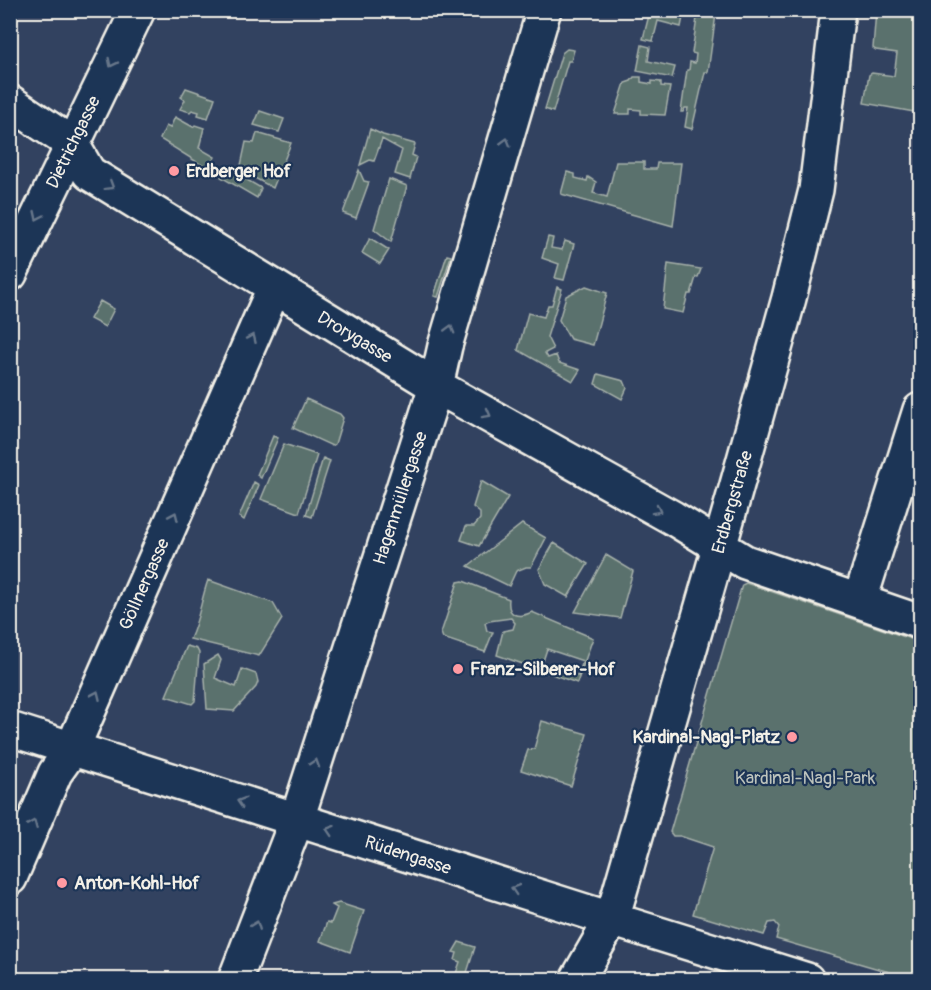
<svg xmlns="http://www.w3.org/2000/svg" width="931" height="990" viewBox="0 0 931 990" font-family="Pangolin,sans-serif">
	<rect width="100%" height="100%" fill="#324260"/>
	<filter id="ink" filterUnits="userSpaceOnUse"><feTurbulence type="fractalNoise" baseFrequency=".0167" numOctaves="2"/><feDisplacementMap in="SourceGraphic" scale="12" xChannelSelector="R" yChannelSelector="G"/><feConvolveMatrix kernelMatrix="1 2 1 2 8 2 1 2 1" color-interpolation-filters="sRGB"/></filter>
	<g filter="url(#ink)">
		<path fill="#5a716d" stroke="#a7b1aa" stroke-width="1.5" fill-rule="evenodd" d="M650,11L683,17L681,27L658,21L653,41L643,39Z
			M698,11H713V14H716L708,72H705L692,129L685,127L688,108H685L683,112H681L687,70H689L690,62L695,63L696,54L692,53Z
			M876,11H920V113L864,103L869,75L872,73L894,76L897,53L876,50L873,48Z
			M642,45L650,47L648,61L675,67L672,78L637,71Z
			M567,49L574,50L571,61H568L553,112L545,109L562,53Z
			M634,77H641V82L652,84V81L661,82V86L670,87L665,115L641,114V110L630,109V114H615L625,83L631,81Z
			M186,88L215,98L208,118L198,115L199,112L192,110L190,112L180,109L185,100L181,97Z
			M260,111L284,119L279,132L254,125Z
			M175,117L193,127L195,125L204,128L199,148L215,157L208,169L160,139L166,126L170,128Z
			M370,129L383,135L415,144L412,155L416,157L410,179L395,174L402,150L382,139L374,161L370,160L360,165Z
			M257,133L291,143L273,188L240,170L246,142L254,143Z
			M616,162H644V169H656L657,163H681L673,226L561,194L567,172L575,174V178L587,181L588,177L596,182L593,193L607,197Z
			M359,170L364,181L369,182L356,218L343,213Z
			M227,172L235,173L261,188L257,198L221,177Z
			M389,179L407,186L391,242L374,229Z
			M548,237L553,238L551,248L562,250L565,241L574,244L564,280L555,278L559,264L542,258Z
			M370,238L389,250L380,264L362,253Z
			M447,255L451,256L438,297L434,296Z
			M668,264L701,269L698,277H696L691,294H688L683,313L663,309Z
			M586,286L607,293L593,345L570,339L559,320L566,296Z
			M557,287L562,289L547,337L553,349L545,353L548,358L556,355L559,363L580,370L573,381L518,350L528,313L544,317L548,305H552Z
			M100,301L114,309L105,327L90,319Z
			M598,374L624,381L627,388L622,399L595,384Z
			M306,399L340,414L343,418L335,444L332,446L293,428Z
			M273,436L278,438L261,478L257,475Z
			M284,444L317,455L299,513L261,499Z
			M323,458L330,461L312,517L306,515Z
			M481,481L508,497L479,546L461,540L466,526H474L480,519V513L473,507Z
			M254,482L259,485L244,520L239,517Z
			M522,524L546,538L531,567H526L516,571L509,586L468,566Z
			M554,543L588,564L568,597L545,584L539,569Z
			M606,555L633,571L620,618L575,612Z
			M208,580L273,603L282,619L259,656L190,639C199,620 201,600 208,580Z
			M463,581L509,599C507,616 518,619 532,612L593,638L577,683L497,655L503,631L513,629L515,623L511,618L489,621L485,623L487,631L493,632L485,652L443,638L441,633L458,582ZM547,649L583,661L578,676L542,664Z
			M746,583L920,642V955L913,979L776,939L779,927L775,922L769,923L764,935L693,914L713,847L680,836H673L670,832L742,585Z
			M187,646L197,649L199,653L195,701L192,704L166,696Z
			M218,655L221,660L215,678L236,687L242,669L256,674L258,682L256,687L234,711L207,709L204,664Z
			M542,721L587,734L571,786L521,770L528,750L534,749Z
			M339,903L364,911L350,952L320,941L327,922L331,923L337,908L332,905Z
			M459,942L475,947L465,979H454L460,962L455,960L457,953L453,952Z"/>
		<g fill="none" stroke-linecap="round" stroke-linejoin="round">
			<g stroke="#f4f1e8" stroke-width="38">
				<path id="minor" d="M10,102L72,144L89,173L436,386L673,518L745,562L920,622
					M10,274L138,10
					M860,600L920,410
					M10,729L582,910L807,980
					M10,878L55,773L72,749L274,288
					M235,980L297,819L436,386L445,346L544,10
					M577,980L612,919L735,492L789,298L816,190L838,10"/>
			</g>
			<use href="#minor" stroke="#1d3557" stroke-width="33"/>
		</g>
		<defs><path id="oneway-chevron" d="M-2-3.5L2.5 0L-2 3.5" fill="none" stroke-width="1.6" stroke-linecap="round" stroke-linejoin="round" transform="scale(1.5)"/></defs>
		<g stroke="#68778a">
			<use href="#oneway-chevron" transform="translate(112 63) rotate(116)"/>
			<use href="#oneway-chevron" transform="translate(506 142) rotate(-74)"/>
			<use href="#oneway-chevron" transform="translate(110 186) rotate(32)"/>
			<use href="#oneway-chevron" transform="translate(38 216) rotate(115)"/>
			<use href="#oneway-chevron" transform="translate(450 329) rotate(-74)"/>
			<use href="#oneway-chevron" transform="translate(252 338) rotate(-66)"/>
			<use href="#oneway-chevron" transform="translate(487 414) rotate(29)"/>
			<use href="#oneway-chevron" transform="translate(657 510) rotate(29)"/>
			<use href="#oneway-chevron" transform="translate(174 516) rotate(-66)"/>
			<use href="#oneway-chevron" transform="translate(96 695) rotate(-66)"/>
			<use href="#oneway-chevron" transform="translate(315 763) rotate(-72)"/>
			<use href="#oneway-chevron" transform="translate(241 802) rotate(-163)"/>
			<use href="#oneway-chevron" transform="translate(33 824) rotate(-67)"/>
			<use href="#oneway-chevron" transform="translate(330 830) rotate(-162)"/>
			<use href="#oneway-chevron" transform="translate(515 889) rotate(-162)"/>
			<use href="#oneway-chevron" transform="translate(256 925) rotate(-69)"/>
		</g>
	</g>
	<g fill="#ff9aa2" stroke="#1d3557" stroke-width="2">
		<circle cx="174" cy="171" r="6"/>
		<circle cx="458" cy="669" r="6"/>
		<circle cx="792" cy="737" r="6"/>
		<circle cx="62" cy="883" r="6"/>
	</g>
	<g text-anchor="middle" stroke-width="4.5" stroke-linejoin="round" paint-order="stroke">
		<g font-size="18" fill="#f4f1e8" stroke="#1d3557">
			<text transform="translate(73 142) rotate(-64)" y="6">Dietrichgasse</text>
			<text transform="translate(355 337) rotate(31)" y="6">Drorygasse</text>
			<text transform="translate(400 498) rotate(-72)" y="6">Hagenmüllergasse</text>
			<text transform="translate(732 502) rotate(-74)" y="6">Erdbergstraße</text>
			<text transform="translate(144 584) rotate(-66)" y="6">Göllnergasse</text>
			<text transform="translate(408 855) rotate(18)" y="6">Rüdengasse</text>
		</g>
		<g font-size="18" font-weight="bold" fill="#f4f1e8" stroke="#1d3557" text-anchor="start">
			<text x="186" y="177">Erdberger Hof</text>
			<text x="470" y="675">Franz-Silberer-Hof</text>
			<text x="780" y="743" text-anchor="end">Kardinal-Nagl-Platz</text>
			<text x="74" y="889">Anton-Kohl-Hof</text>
		</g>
		<g font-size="18" fill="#bec4bd" stroke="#1d3557">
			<text x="805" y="784">Kardinal-Nagl-Park</text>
		</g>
	</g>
	<rect width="931" height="990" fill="none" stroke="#1d3557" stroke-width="36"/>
	<rect x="18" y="18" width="895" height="954" fill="none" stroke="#f4f1e8" stroke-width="2" filter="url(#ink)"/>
</svg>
